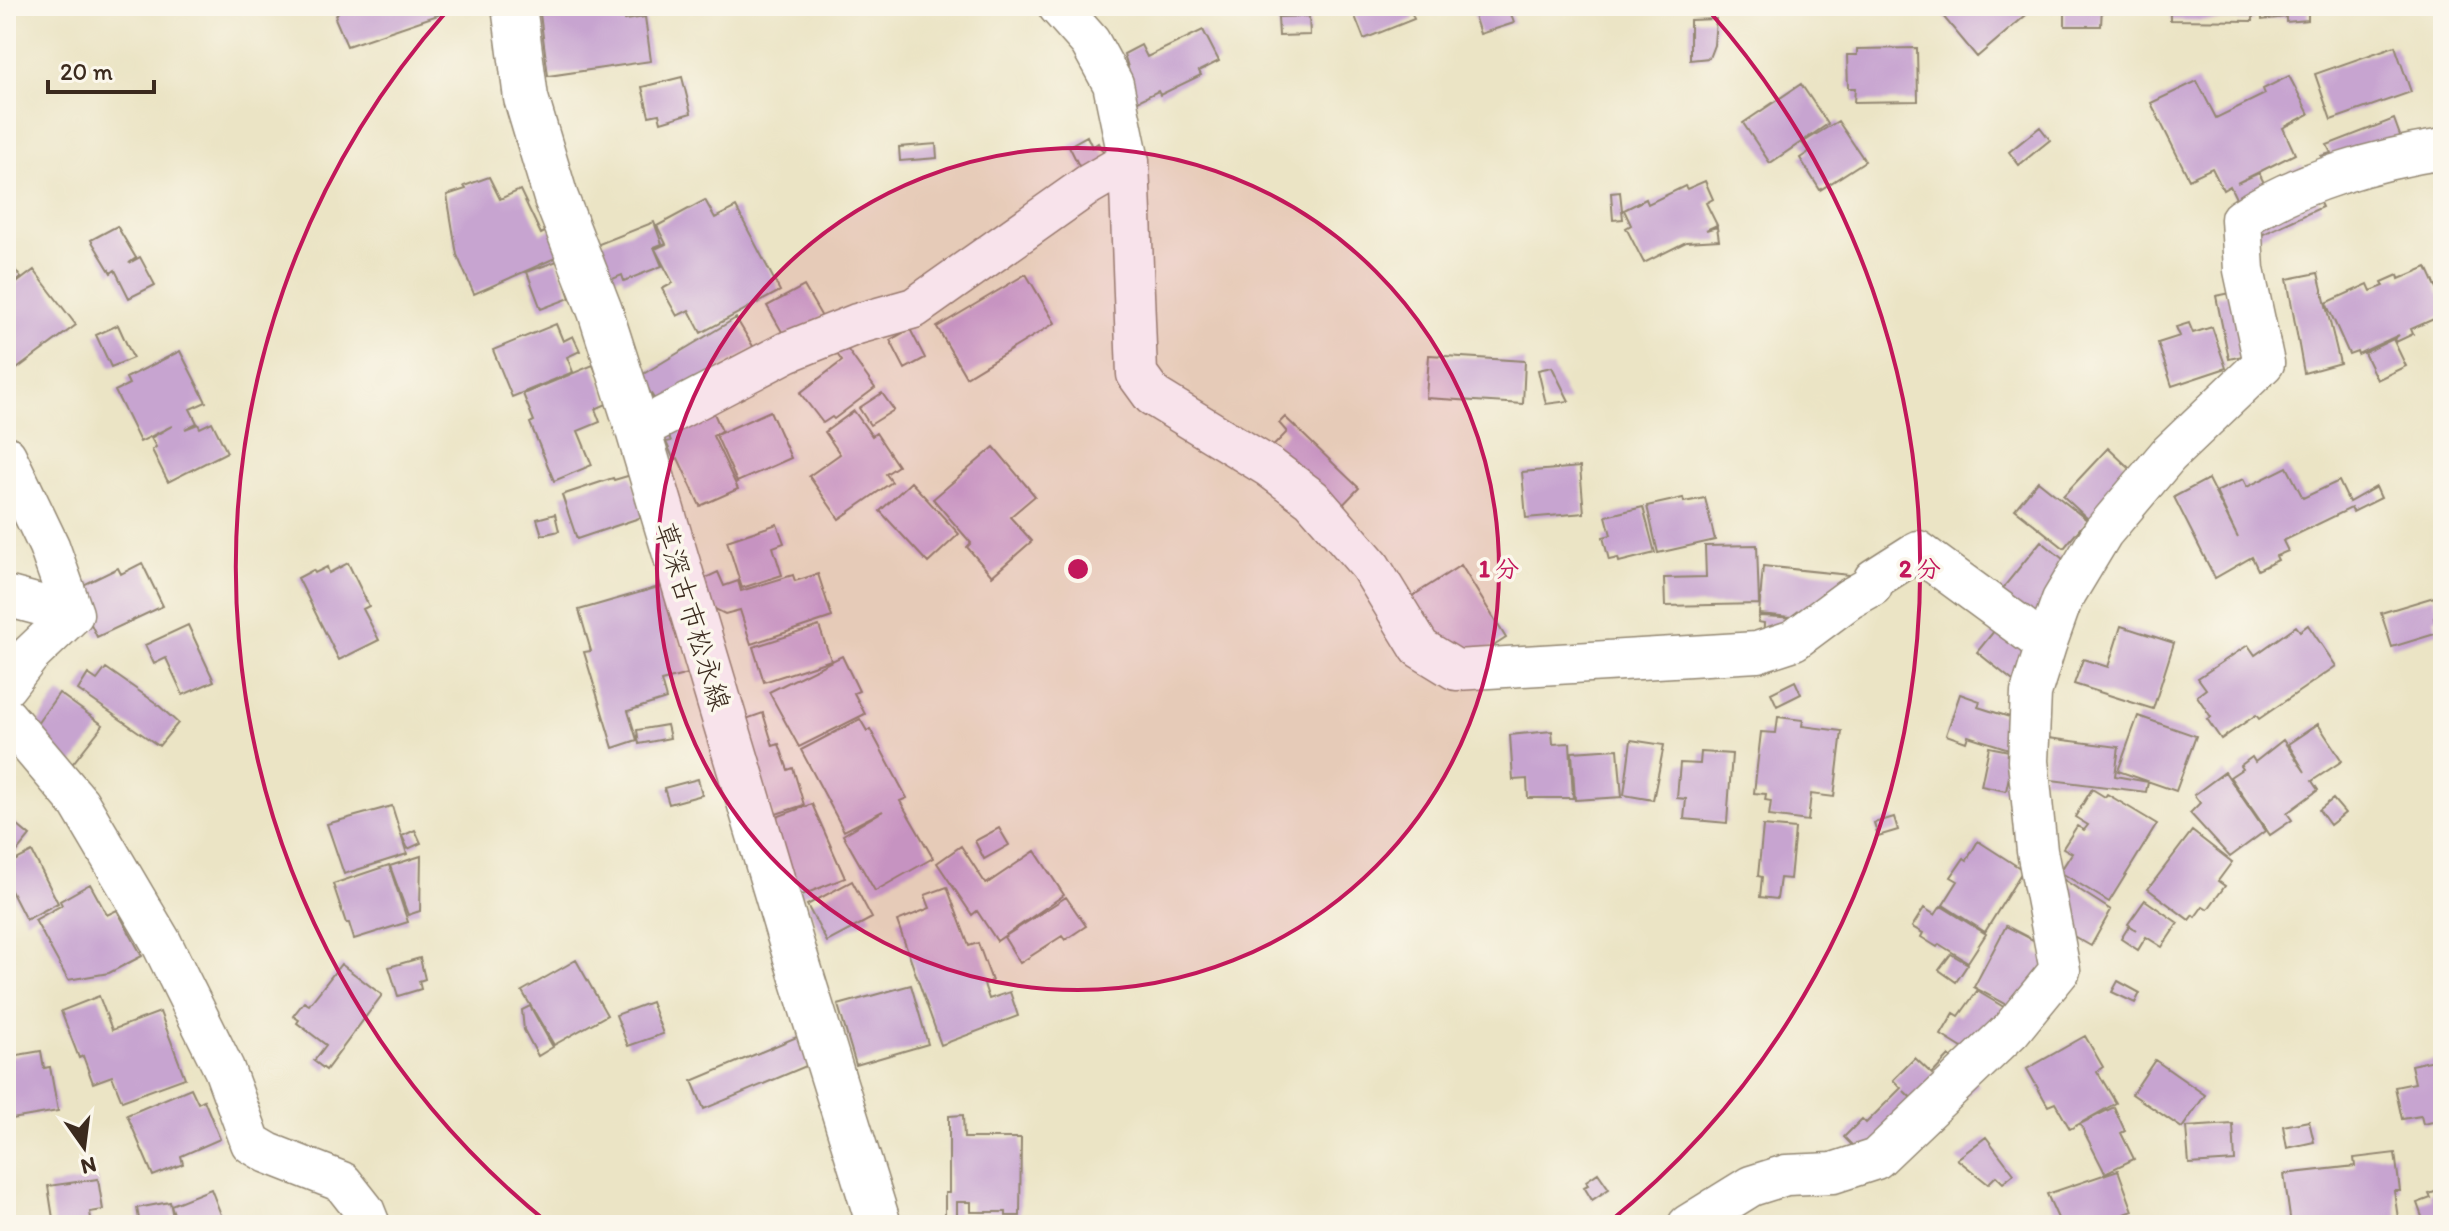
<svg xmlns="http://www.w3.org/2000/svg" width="2449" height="1231" viewBox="0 0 2449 1231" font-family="Itim,'Klee One',sans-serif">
	<rect width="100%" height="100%" fill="#fbf7ec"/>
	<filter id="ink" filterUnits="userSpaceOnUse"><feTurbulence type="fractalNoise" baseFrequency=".0125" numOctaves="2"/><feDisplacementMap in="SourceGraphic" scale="16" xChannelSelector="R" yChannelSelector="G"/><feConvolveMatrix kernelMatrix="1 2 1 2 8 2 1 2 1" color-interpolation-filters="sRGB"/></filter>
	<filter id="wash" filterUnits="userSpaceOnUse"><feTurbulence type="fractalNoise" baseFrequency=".006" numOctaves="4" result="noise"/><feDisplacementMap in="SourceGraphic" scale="32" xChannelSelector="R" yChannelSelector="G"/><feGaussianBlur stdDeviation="1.8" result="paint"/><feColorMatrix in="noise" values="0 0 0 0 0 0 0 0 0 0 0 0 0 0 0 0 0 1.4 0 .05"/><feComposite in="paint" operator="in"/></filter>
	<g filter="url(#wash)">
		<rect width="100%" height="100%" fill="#ebe4c5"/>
		<g id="blocks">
			<path fill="#c7a4d0" d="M341,6H446L444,13L347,46L335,18Z
				M539,6H594L595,17L625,13V20L645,17L651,61L548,76Z
				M1351,6H1409L1414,19L1364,39Z
				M1471,6H1508L1514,23L1480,34Z
				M1941,6H2019L2026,15L1977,57L1937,9Z
				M2065,6H2102L2101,26H2065Z
				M2170,6H2253V21L2170,20Z
				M2261,6H2333V8L2308,10V20L2286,22V17L2262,20Z
				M1309,16L1310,35L1279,36L1278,17Z
				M1716,19L1714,45L1709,58L1690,60V20Z
				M1203,30L1219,61L1199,71L1201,75L1160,95L1158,91L1126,107L1111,76L1128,67L1124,54L1141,45L1147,57Z
				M2395,46L2411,92L2331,120L2315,74Z
				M1917,48L1918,101L1854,102L1855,88H1848L1847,55H1857V49Z
				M2289,76L2309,114L2283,128L2295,154L2237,183L2259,173L2264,183L2302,165L2322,207L2255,238L2230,186L2223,190L2212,168L2189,179L2151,103L2197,81L2216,118L2265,94L2263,89Z
				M682,77L691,113L661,122L659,114L649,116L642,87Z
				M1801,84L1828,124L1770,163L1743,123Z
				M2394,119L2411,166L2327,170L2321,156L2331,153L2327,145Z
				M1838,121L1865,161L1820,190L1800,158L1809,152L1802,143Z
				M2040,127L2050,140L2019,165L2009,152Z
				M1087,136L1092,147L1098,143L1115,173L1090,188L1069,146Z
				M936,144L937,158L900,161L899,147Z
				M489,177L500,199L520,190L541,234L552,228L562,255L474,294L457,255L447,195L466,189L464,186Z
				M1705,181L1713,199L1706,203L1717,225L1706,230L1717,227L1719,240L1686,242L1644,263L1626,228L1631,225L1624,210L1646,199L1648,204L1685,186L1687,189Z
				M1620,192L1623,219L1613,220L1611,193Z
				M705,200L715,218L736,207L780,291L701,333L689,310L677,316L662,289L673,283L655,249L666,244L657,226Z
				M654,222L662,244L654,247L662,266L624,281L622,275L608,281L594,246Z
				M117,226L136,258L129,263L140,257L155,285L129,298L115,270L111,273L91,240Z
				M6,257L21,278L6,288Z
				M557,261L570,298L541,309L527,272Z
				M2427,267L2443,302V315L2411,329L2413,334L2396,342L2394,339L2399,335L2358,354L2357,351L2349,354L2326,303L2368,284L2371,291L2384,286L2382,282L2398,275L2399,279Z
				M34,270L76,325L6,377V291Z
				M2318,273L2340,363L2304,373L2287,279Z
				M1026,274L1055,323L966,377L937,327Z
				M804,286L822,317L785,337L767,306Z
				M2255,288L2269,350L2229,359L2216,296Z
				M736,318L754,348L658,405L640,376Z
				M2189,323L2193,333L2212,327L2226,368L2172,386L2158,343L2180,336L2176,327Z
				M556,324L563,341L573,336L580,351L567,357L573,372L512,397L493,350Z
				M118,325L133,358L111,367L96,335Z
				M910,329L925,358L905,369L890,340Z
				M2393,339L2406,366L2377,380L2364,353Z
				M843,343L875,388L834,419L832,417L823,423L800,393L842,361L834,350Z
				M180,351L206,402L190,409L197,423L185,429L198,424L200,428L212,422L227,452L168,482L152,450L156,447L151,438L172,426L140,442L115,391L129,384L126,378Z
				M1429,355L1525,361L1523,404L1426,398Z
				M593,365L609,403L595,409L600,422L578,431L592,465L554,481L530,423L534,421L523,394Z
				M1552,367L1569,401L1546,404L1538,370Z
				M882,393L894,410L870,425L859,408Z
				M712,409L722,431L713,436L738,489L700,506L678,458L674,460L666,442L671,441L666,430Z
				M770,411L791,458L737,482L716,435Z
				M854,411L872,436L876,433L898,466L886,474L892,482L839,519L809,476L840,454L825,432Z
				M1285,417L1359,488L1335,513L1253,467L1287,432L1279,423Z
				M994,447L1035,496L1010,517L1032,541L992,576L967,547L971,543L933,499Z
				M2108,448L2144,482L2100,530L2063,496Z
				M1580,467L1584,513L1526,518L1522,472Z
				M2287,467L2303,498L2339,481L2349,502L2376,487L2381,498L2353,512L2351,508L2283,541L2288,551L2276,556L2278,560L2258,570L2252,557L2215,578L2174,497L2208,479L2238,538L2216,492L2243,479L2247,487Z
				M631,475L645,516L577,539L562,495L613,478L614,480Z
				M2038,481L2087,520L2064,548L2015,509Z
				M911,482L959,534L928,563L880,511Z
				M1683,498L1684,502L1705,498L1715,540L1658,553L1647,506Z
				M1643,507L1655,553L1619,562L1618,558L1609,560L1603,537L1611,535L1606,516Z
				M555,514L559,531L542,535L537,519Z
				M777,524L784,543L773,547L782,575L742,588L727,541Z
				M2041,541L2075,569L2043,640L1993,600Z
				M1757,545L1759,604L1665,606L1664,578L1706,577L1705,546Z
				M142,563L163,606L97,637L80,601L79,587L118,568L121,574Z
				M348,563L369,606L363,609L379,640L339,660L298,578L313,570L315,573L327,567L329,573Z
				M1461,565L1506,638L1456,670L1411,597Z
				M1763,566L1849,575L1863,608L1763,645L1764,623L1758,622L1759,616L1803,618L1759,614Z
				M718,572L724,586L738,581L741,591L793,575L795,581L818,574L832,617L751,644L740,610L725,614L709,606L701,580Z
				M662,586L688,674L661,681L666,699L628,711L637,740L613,748L584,652L591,651L579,610Z
				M2434,597L2440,617L2434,618L2438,633L2392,647L2381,613Z
				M2003,620L2047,656L2018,685L1977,652Z
				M188,625L214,681L183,695L166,658L154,664L145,645Z
				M2308,625L2336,666L2259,719L2256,715L2221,739L2207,719L2211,717L2197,696L2206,689L2198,678L2248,645L2255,655L2296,626L2300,631Z
				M819,626L831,660L764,682L753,647Z
				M2121,626L2174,643L2153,709L2074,684L2083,659L2108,667Z
				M842,656L859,691L854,693L865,714L799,747L769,692Z
				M106,668L156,703L178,723L159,746L78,690L88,674L97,680Z
				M1795,681L1801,694L1777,706L1771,693Z
				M59,693L103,725L66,772L25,741Z
				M1960,694L1980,701L1978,707L2019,720L2009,749L1968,736L1966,742L1946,735Z
				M763,713L773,746L779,744L788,770L793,768L804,805L773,815L743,720Z
				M2138,716L2196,736L2176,791L2118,771Z
				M1778,717L1803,720L1802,726L1842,731L1834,797L1811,794L1808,821L1769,816L1771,801L1765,800L1766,794L1754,793L1761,732L1776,733Z
				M860,719L867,731L870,729L907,798L900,801L933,858L875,891L843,835L883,811L844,831L801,750Z
				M2318,724L2342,761L2312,781L2318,790L2287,813L2292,820L2270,835L2230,777L2242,769L2240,766L2252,757L2255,762L2283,740L2305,772L2288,744Z
				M667,725L670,738L639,744L637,730Z
				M1552,731L1553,744L1570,743L1573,798H1528L1527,779L1513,780L1510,735Z
				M2048,738L2119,747L2115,776L2148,782L2146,792L2043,779Z
				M1631,740L1664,745L1653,800L1624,795Z
				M1989,747L2014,752L2006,791L1981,786Z
				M1618,749L1622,797L1575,800L1572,752Z
				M1701,752L1732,754L1727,823L1684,819L1686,799L1677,798L1680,763L1700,764Z
				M2225,772L2265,831L2230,857L2190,813L2200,803L2194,795Z
				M698,779L702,795L669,804L664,788Z
				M2092,789L2105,797L2107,794L2157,824L2109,902L2060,872L2072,853L2063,848L2077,826L2084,830L2088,825L2075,817Z
				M2333,799L2345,813L2330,825L2319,810Z
				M812,804L845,878L797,897L771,819Z
				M392,806L407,854L344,874L327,824Z
				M6,816L30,836L6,865Z
				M1894,817L1898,830L1878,836L1874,823Z
				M1763,826L1795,829L1790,879L1780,878L1777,899L1760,897L1762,877L1758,876Z
				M999,828L1009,845L984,859L975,841Z
				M415,830L421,843L408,849L402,836Z
				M2192,831L2232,862L2218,881L2225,886L2208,909L2203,906L2195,917L2193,915L2189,920L2148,889Z
				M1978,841L2023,870L1985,932L1943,905L1958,881L1951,877L1964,858L1967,860Z
				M961,846L986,884L1035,851L1064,895L997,941L977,911L972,915L937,863Z
				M32,852L58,903L26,920L6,881V865Z
				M421,856L420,911L408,915L390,866Z
				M389,865L408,922L354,939L349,923H346L333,884Z
				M2058,876L2111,910L2091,946L2063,930Z
				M852,881L872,918L827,942L807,905Z
				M90,884L107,915L117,910L142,956L109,973L68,980L35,920L62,905L60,901Z
				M947,887L969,946L978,943L992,981L984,984L989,999L1010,992L1018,1016L941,1045L897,921L930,908L925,895Z
				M1066,897L1086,926L1065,940L1062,936L1020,963L1004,937Z
				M2145,900L2178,923L2162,947L2146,937L2138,950L2121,939L2129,926L2136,930L2128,924Z
				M1941,906L1986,934L1968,962L1939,944L1937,947L1921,937L1923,933L1912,927L1924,908L1935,915Z
				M2006,926L2041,944L2036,953L2049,960L2030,1018L1974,987Z
				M1951,954L1968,964L1956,982L1939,970Z
				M420,958L425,979L419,981L421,989L398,996L389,967Z
				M576,960L607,1015L554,1045L522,991Z
				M341,964L382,995L326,1070L314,1061L326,1045L297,1023L299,1020L293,1016L304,1002L309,1005Z
				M2118,981L2140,993L2135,1003L2112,992Z
				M911,985L928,1044L856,1065L838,1005Z
				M1977,991L2022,1018L1988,1064L1941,1035L1954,1013L1959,1016Z
				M99,996L112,1030L160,1012L185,1078L122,1101L112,1076L93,1083L83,1056L79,1058L61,1011Z
				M651,1002L663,1034L628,1046L616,1015Z
				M530,1006L553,1047L538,1056L524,1030L522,1010Z
				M799,1036L811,1064L704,1109L692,1081Z
				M2085,1036L2103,1067L2097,1071L2116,1103L2070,1129L2055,1103L2048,1106L2027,1069Z
				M41,1051L44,1068L50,1067L58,1111L6,1120V1057Z
				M1949,1056L1979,1085L1937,1122L1904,1091L1937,1125L1883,1177L1844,1137L1862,1119L1866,1123L1901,1088L1893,1080L1915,1058L1932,1074Z
				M2443,1058V1120L2423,1124L2421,1116L2402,1119L2395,1087L2415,1083L2411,1065Z
				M2155,1060L2205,1095L2182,1128L2132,1094Z
				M191,1088L198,1103L204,1100L220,1139L181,1156L183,1164L153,1176L127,1115Z
				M2114,1107L2125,1131L2121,1133L2134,1159L2105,1173L2080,1124Z
				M963,1115L964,1138H1021L1020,1216H1006V1212H971V1202H957V1218H945V1193H949V1116Z
				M2309,1121L2314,1142L2287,1148L2283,1126Z
				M2233,1124L2235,1161L2189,1164L2186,1127Z
				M1986,1137L2014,1174L2003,1183L1996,1176L1988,1184L1957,1159Z
				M2395,1153L2400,1191H2394L2399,1225H2291L2284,1174L2355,1166L2354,1158Z
				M2118,1170L2133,1211L2096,1225H2061L2047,1194Z
				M1598,1173L1609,1189L1592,1200L1584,1187L1588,1185L1586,1181Z
				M98,1179L103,1210L90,1212L92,1225H54L48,1186Z
				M211,1189L225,1225H197L196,1222L178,1225L171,1205Z
				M2443,1189V1225H2425L2417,1203L2431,1198L2429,1194Z
				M170,1202L174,1222L140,1225L137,1208Z"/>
		</g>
	</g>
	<g filter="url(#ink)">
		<use href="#blocks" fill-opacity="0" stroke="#938772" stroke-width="2"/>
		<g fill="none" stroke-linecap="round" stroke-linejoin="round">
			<g stroke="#938772" stroke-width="43">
				<path id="minor" d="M1058,6L1090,42L1113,84L1129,161L1137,374L1153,396L1269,467L1312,499L1370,566L1420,648L1456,670L1757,652L1794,640L1849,599L1872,586L1874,579L1918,551L2046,645
					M638,430L787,352L857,324L914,308L1088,185L1129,161
					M6,456L49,546L73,614
					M6,596L73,614
					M6,686L29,656L73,614
					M6,717L79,803L161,942L224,1069L251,1143L268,1153L342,1182L364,1210L370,1225
					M1688,1225L1751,1186L1786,1175L1833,1173L1876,1159L2011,1030L2060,970L2037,851L2028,761L2031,693L2046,645L2062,600L2103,532L2168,455L2264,363L2244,270L2241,219C2296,182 2378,159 2443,149"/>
			</g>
			<g stroke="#938772" stroke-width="47">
				<path id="secondary" d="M514,6L526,98L556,198L600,311L638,430L791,942L879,1225"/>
			</g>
			<use href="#minor" stroke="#fff" stroke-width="40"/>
			<use href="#secondary" stroke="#fff" stroke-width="44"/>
		</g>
	</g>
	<circle cx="1078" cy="569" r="421" fill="#c2185b" fill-opacity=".12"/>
	<g fill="none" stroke="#c2185b" stroke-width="4">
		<circle cx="1078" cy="569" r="421"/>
		<path d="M548 1223A842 842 0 0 1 447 11M1709 11A842 842 0 0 1 1608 1223"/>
	</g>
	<g text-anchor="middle" stroke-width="7" stroke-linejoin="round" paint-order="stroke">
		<g font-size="28" fill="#3b2a1e" stroke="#fbf7ec">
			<text transform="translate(693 616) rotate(73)" y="10">草深古市松永線</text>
		</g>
	</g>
	<circle cx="1078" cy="569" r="12" fill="#c2185b" stroke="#fbf7ec" stroke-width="4"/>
	<g font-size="24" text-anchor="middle" font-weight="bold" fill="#c2185b" stroke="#fbf7ec" stroke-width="7" stroke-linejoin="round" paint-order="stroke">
		<text x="1499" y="577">1 分</text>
		<text x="1920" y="577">2 分</text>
	</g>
	<rect width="2449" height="1231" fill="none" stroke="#fbf7ec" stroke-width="32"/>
	<g transform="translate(84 1147) rotate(166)" stroke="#fbf7ec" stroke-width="6" paint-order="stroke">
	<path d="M0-6L14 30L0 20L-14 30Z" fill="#3b2a1e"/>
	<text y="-12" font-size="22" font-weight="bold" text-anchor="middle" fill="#3b2a1e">N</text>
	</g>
	<path d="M48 80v12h106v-12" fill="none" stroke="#3b2a1e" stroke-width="4"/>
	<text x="60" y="80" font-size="24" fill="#3b2a1e" stroke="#fbf7ec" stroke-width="6" paint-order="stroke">20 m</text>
</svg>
